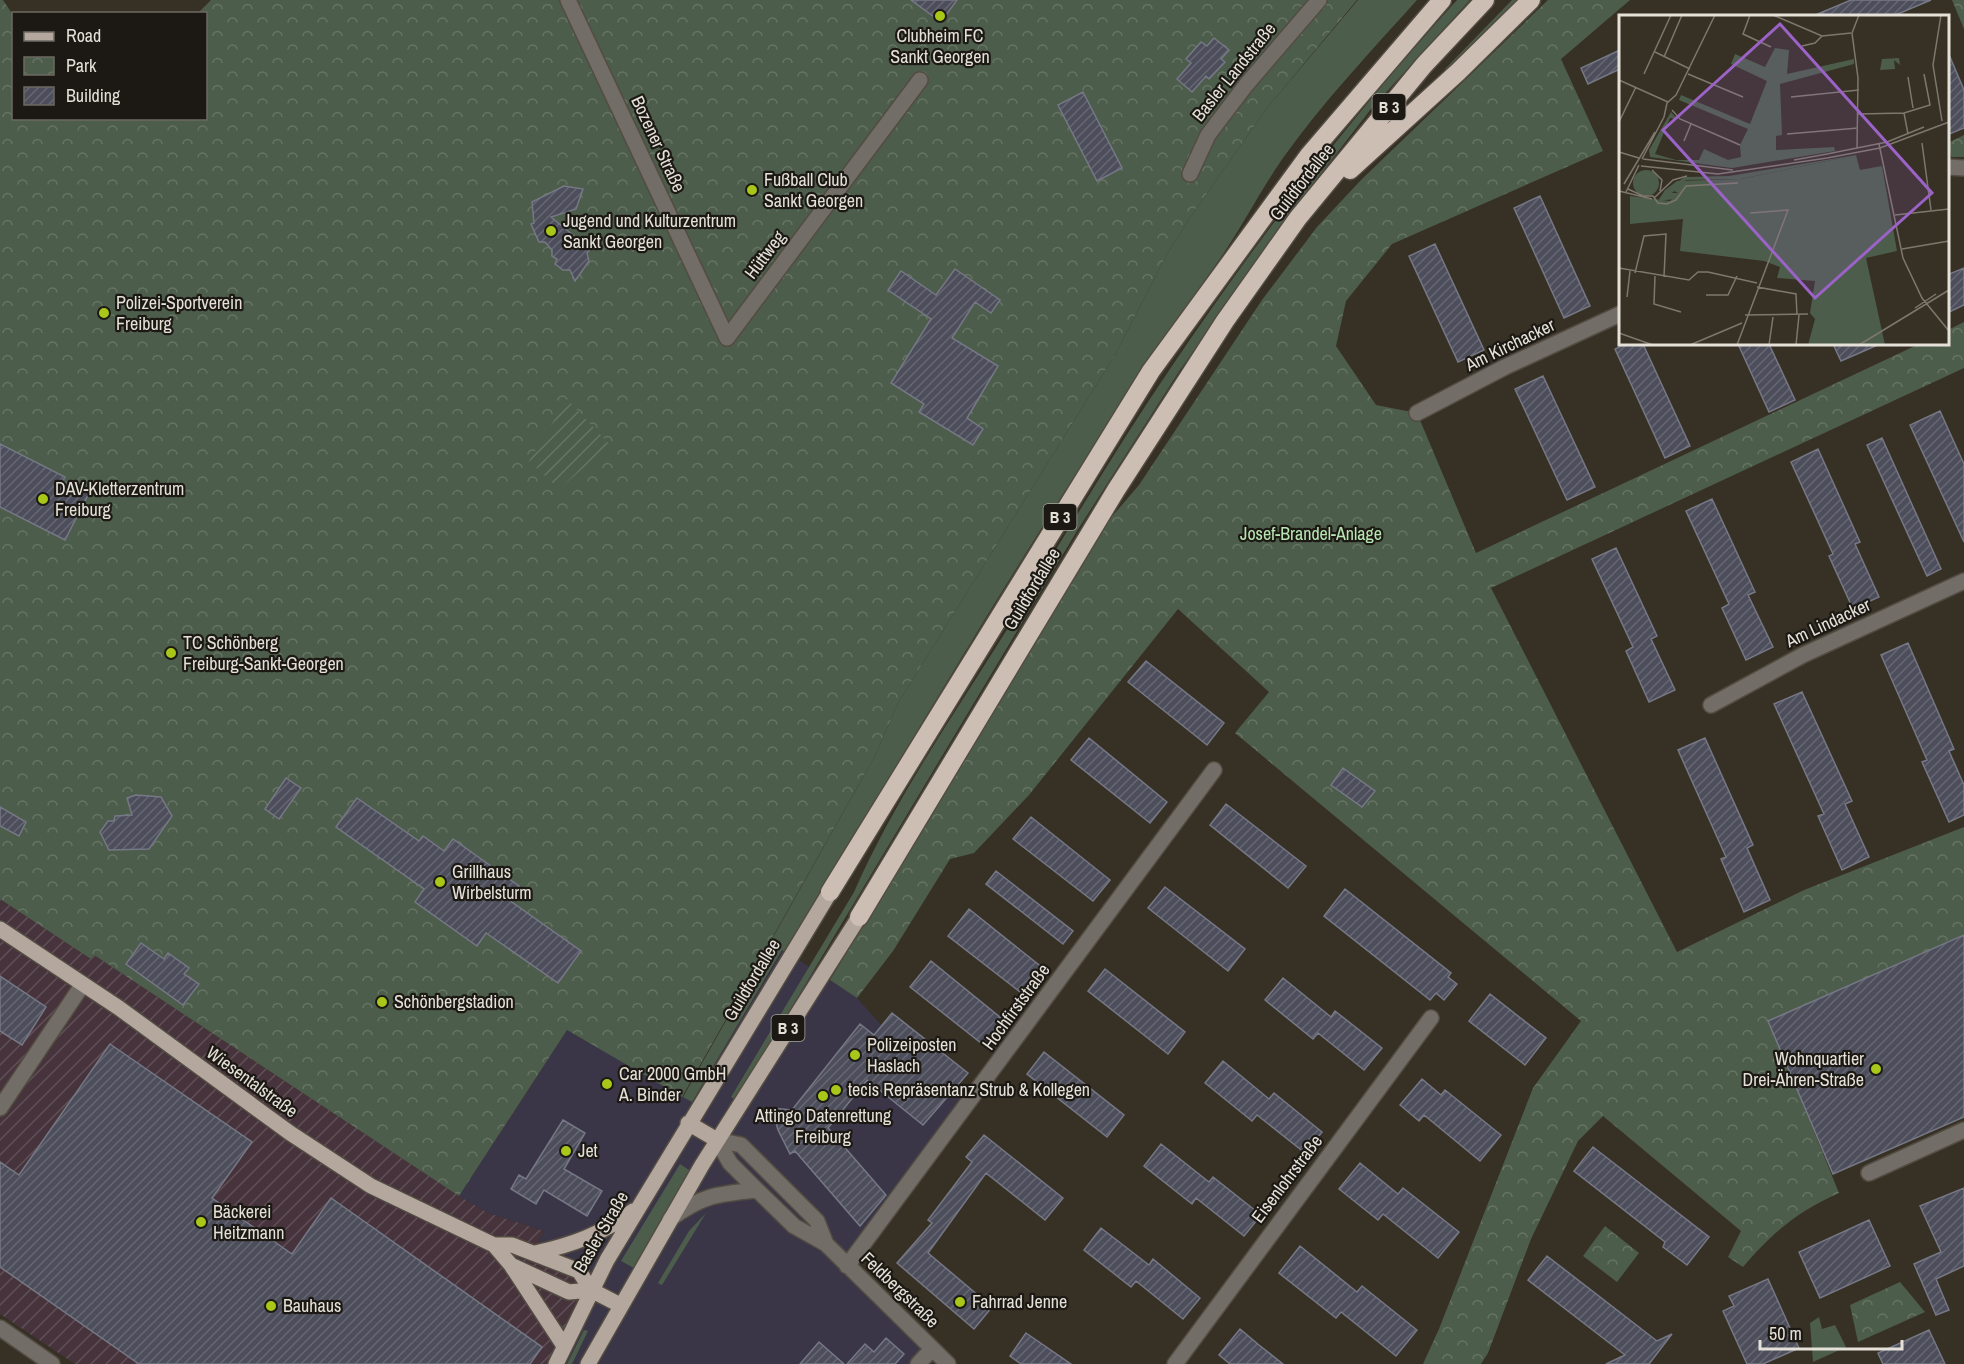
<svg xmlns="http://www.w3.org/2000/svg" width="1964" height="1364" viewBox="0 0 1964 1364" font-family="'Archivo Narrow',sans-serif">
	<defs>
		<pattern id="industrial-furrows" width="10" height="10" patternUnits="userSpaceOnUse" patternTransform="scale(1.5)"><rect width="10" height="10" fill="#46333b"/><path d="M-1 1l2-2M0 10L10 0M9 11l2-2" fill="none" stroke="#615057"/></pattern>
		<pattern id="park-crowns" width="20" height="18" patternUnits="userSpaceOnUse" patternTransform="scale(1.5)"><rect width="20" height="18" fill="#4d5d4b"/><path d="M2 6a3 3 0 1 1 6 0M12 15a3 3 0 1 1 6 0" fill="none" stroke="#667464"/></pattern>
		<pattern id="garden-furrows" width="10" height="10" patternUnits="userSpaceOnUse" patternTransform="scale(1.5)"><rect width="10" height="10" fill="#4d5d4b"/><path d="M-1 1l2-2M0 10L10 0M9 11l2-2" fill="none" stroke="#667464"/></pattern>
		<pattern id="building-hatch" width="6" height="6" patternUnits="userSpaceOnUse" patternTransform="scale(1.5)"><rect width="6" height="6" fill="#4d4e5b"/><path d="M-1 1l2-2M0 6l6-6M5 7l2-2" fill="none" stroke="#666772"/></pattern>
	</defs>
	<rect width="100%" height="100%" fill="#373025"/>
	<path fill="#3a3648" d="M782,949L857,998L882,1026L971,1097L845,1266L928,1348L914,1364H549L596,1274L539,1240L544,1231L488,1213L459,1196L567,1030L692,1102Z"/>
	<path fill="url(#industrial-furrows)" d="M0,899L91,959L94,955L459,1196L488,1213L544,1231L539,1240L596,1274L549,1364H75L0,1314Z"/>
	<path fill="#4d5d4b" d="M1358,0H1417C1371,51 1323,102 1283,158C1260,191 1242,227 1219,260C1062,483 925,718 785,952L782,950L692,1102L683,1097L875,756L898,703L1115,355L1167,254L1191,216L1267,108Z
		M1457,0H1470L1371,109L1309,189L1180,370L1077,531L736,1100L731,1097L854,892C898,792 964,700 1021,607C1071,525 1120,442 1174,363C1260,236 1353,114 1457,0Z
		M1512,0H1524L1445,73V69Z
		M680,1164L692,1172L634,1268L621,1261Z
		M706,1213L662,1285L658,1283L689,1231Z
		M1819,1317L1822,1329L1835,1325L1846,1347L1813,1362L1810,1323Z
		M584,1330L588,1331L572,1364H567Z"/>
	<path fill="url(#park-crowns)" d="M0,0H3L13,15L14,118H206V14L198,13L211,0H1357L1267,108L1191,216L1167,254L1115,355L898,703L875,756L682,1097L567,1030L459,1196L94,955L91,959L0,899Z
		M1548,0H1630L1561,59L1603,151L1392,244L1346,301L1336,346L1376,405L1417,413L1476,553L1919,344H1948V330L1964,322V368L1491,588L1677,952L1804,890L1964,827V935L1769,1021L1839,1193C1797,1212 1773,1232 1743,1267L1728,1257L1741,1231L1603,1116L1578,1141L1531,1239L1488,1353L1481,1364H1423L1439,1329L1533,1088L1581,1021L1235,733L1269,692L1178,609L1029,795L974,853L950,859L893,951L857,998L830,980L1109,520L1139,485L1262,300L1317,227L1361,180Z
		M1952,0H1964V29Z
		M1964,135V157H1951L1948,143Z
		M1605,1226L1639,1253L1617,1282L1583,1256Z
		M1900,1282L1925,1312L1858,1342L1850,1305Z"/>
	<path fill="url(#garden-furrows)" d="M567,399L610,445L559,489L529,461Z"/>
	<path fill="url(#building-hatch)" stroke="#767886" stroke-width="1.5" d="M911,0H957L941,22Z
		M1851,0H1931L1893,16H1813Z
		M1214,38L1229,50L1221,59L1225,62L1209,79L1206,76L1192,92L1177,79L1191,63L1186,59L1201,42L1207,46Z
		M1620,50V69L1588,84L1581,68Z
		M1947,50L1964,90V128L1947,135Z
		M1083,92L1122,168L1097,181L1058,105Z
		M564,186L583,189L576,209L551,217L590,249L587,253L589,261L575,281L570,270H563L555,264L557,259L552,256V250L545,242H539L531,224L534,223L532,202Z
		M1540,196L1590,306L1564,318L1514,208Z
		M1435,244L1484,350L1458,362L1409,256Z
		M1964,268V305L1947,313V275Z
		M955,269L1000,300L991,313L975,302L952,338L998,366L967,418L983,429L973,445L919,412L924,404L891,383L931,319L888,290L901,271L936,295Z
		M1626,344H1643L1690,446L1665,458L1615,349Z
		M1738,344H1769L1795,400L1769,412Z
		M1833,344H1880L1841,361Z
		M1543,376L1595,487L1567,500L1515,389Z
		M1940,411L1964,464V542L1910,425Z
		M1882,438L1941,569L1927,576L1867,445Z
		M0,444L65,477L63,481L89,493L65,540L0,507Z
		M1818,449L1860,542L1855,544L1879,597L1853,609L1829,556L1833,554L1791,462Z
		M1712,499L1755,592L1748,595L1773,647L1746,660L1722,608L1729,604L1686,511Z
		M1616,548L1657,636L1651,639L1675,690L1649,702L1626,651L1633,647L1592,559Z
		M1908,643L1954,749L1949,751L1964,785V815L1949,822L1922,762L1927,760L1881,655Z
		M1146,661L1224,723L1207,745L1128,682Z
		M1802,692L1852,801L1845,804L1869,857L1842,870L1818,816L1824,814L1774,704Z
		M1089,738L1167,802L1150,823L1071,760Z
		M1705,738L1753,845L1747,848L1770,900L1744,912L1721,859L1726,857L1678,750Z
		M1343,768L1375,791L1362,807L1331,785Z
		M286,778L301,788L279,819L265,809Z
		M136,795L161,797L172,816L149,849L109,850L100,832L108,821H114L115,816L132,815L127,798Z
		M357,798L419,841L423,836L444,851L453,839L519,886L509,900L581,951L558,983L486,933L477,946L415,902L424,889L336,827Z
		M1226,804L1306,866L1288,888L1210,825Z
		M0,807L26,822L19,836L0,826Z
		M1031,817L1110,880L1093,901L1013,839Z
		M996,871L1073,931L1063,944L986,884Z
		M1165,887L1245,949L1228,971L1148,908Z
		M1345,889L1451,973L1448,977L1457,984L1444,1000L1436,993L1430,1000L1324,916Z
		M969,909L1044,969L1024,995L948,936Z
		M1964,935V1117L1833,1174L1768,1021Z
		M141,943L164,959L168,953L189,968L184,974L199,984L183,1005L126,964Z
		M931,961L1006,1022L986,1047L910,987Z
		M1105,969L1185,1032L1168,1054L1088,991Z
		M0,976L46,1007L22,1045L0,1031Z
		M1283,978L1331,1017L1335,1011L1382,1048L1364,1070L1318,1033L1313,1039L1265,1000Z
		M1490,994L1546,1038L1525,1065L1469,1021Z
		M892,1013L968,1073L923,1125L867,1080L828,1128L886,1195L860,1226L795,1151L790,1154L778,1130L772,1108L792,1110L860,1024L874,1035Z
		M110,1044L252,1142L212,1198L292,1254L331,1198L542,1347L530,1364H139L0,1267V1162L19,1175Z
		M1044,1052L1124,1115L1107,1137L1027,1074Z
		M1223,1061L1269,1099L1274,1093L1322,1132L1305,1153L1257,1115L1252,1121L1205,1083Z
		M1422,1079L1441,1095L1445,1090L1501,1135L1480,1161L1424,1115L1419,1121L1400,1105Z
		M563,1120L585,1133L564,1169L602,1191L587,1216L544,1190L536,1204L511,1189L519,1175L526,1179Z
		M984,1135L1063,1198L1045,1220L986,1173L928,1253L992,1307L974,1329L897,1263L932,1223L928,1220L972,1162L966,1157Z
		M1161,1144L1209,1182L1213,1177L1261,1215L1244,1236L1196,1198L1192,1204L1144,1166Z
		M1593,1147L1709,1237L1687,1265L1663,1247L1665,1242L1574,1171Z
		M1360,1163L1398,1194L1403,1188L1459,1232L1438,1258L1383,1214L1378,1220L1339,1189Z
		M1964,1188V1266L1936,1279L1949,1310L1936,1315L1914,1264L1941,1252L1920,1206Z
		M1869,1220L1890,1266L1820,1298L1799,1252Z
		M1101,1228L1149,1265L1153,1259L1200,1298L1183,1319L1136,1281L1131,1287L1084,1250Z
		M1300,1246L1357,1292L1362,1286L1417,1330L1396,1356L1341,1312L1336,1318L1279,1273Z
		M1547,1256L1657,1341L1672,1334L1649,1364H1606L1625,1355L1528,1280Z
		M1768,1279L1799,1348L1763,1364H1747L1723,1311L1734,1306L1729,1296Z
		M1240,1329L1259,1345L1283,1364H1230L1219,1355Z
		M1929,1330L1945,1364H1883L1878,1353Z
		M1026,1333L1071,1364H1021L1010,1356Z
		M886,1338L904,1354L895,1364H847L865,1344L874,1352Z
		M819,1342L844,1364H800Z"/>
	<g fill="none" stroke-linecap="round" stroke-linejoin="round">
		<g stroke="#534c42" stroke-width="18">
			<path id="minor" d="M568,0L727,338L920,80
				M1948,167L1964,168
				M1190,174L1208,135L1246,85L1319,0
				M1417,413L1505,367L1620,314
				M1711,705L1803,655L1964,581
				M0,1108L83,984
				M717,1140L730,1163L757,1190L794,1226L826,1244L948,1364
				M717,1140L741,1145L817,1221L826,1244
				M1869,1173L1964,1130
				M670,1219C703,1195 717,1194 757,1190
				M847,1266L1214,770
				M0,1328L52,1364
				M918,1364L932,1349
				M1175,1364L1431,1018"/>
		</g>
		<g stroke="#534c42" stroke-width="18">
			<path id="major" d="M0,929L119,1008L290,1133L371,1186L494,1245L511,1265L569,1292L591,1290
				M688,1123L717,1140
				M494,1245H512L579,1271L591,1290L620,1305
				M535,1253C572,1245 602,1234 633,1211
				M511,1265L564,1346
				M556,1364L607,1260L830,892
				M588,1364L702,1165L859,917"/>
		</g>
		<g stroke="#534c42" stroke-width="21">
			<path id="highway" d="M1350,170L1458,72L1531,0
				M830,892L1151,371L1309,155L1442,0
				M859,917L1116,490L1225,321L1298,218L1424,65L1485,0"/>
		</g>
		<use href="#minor" stroke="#736d68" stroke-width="15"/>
		<use href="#major" stroke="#b3a79e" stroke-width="15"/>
		<use href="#highway" stroke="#cdbeb3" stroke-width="18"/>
	</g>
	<g fill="#a9c719" stroke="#1c1914" stroke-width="2">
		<circle cx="940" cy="16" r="6"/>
		<circle cx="752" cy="190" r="6"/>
		<circle cx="551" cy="231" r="6"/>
		<circle cx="104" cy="313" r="6"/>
		<circle cx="43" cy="499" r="6"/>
		<circle cx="171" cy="653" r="6"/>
		<circle cx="440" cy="882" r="6"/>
		<circle cx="382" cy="1002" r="6"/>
		<circle cx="855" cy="1055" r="6"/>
		<circle cx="1876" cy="1069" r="6"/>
		<circle cx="607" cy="1084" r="6"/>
		<circle cx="836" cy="1090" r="6"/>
		<circle cx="823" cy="1096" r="6"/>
		<circle cx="566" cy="1151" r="6"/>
		<circle cx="201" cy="1222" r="6"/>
		<circle cx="960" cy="1302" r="6"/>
		<circle cx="271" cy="1306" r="6"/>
	</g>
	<g text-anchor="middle" stroke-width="4.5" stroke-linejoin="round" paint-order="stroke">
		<g fill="#1c1914" stroke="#a9a59e" stroke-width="1.5">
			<rect x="1372.5" y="94" width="33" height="26" rx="4.5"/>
			<rect x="1043.5" y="504" width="33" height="26" rx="4.5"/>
			<rect x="771.5" y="1015" width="33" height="26" rx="4.5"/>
		</g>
		<g font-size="16" font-weight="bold" fill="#e5e1d9">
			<text x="1389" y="113">B 3</text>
			<text x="1060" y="523">B 3</text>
			<text x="788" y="1034">B 3</text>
		</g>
		<g font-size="18" fill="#e5e1d9" stroke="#1c1914" text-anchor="start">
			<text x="940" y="42" text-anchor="middle">Clubheim FC<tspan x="940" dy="21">Sankt Georgen</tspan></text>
			<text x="764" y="186">Fußball Club<tspan x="764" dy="21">Sankt Georgen</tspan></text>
			<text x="563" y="227">Jugend und Kulturzentrum<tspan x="563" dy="21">Sankt Georgen</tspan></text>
			<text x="116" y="309">Polizei-Sportverein<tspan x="116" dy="21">Freiburg</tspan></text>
			<text x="55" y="495">DAV-Kletterzentrum<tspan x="55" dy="21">Freiburg</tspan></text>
			<text x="183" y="649">TC Schönberg<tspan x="183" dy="21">Freiburg-Sankt-Georgen</tspan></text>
			<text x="452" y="878">Grillhaus<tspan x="452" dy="21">Wirbelsturm</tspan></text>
			<text x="394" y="1008">Schönbergstadion</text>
			<text x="867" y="1051">Polizeiposten<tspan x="867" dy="21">Haslach</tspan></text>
			<text x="1864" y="1065" text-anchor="end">Wohnquartier<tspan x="1864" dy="21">Drei-Ähren-Straße</tspan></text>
			<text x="619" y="1080">Car 2000 GmbH<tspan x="619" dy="21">A. Binder</tspan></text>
			<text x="848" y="1096">tecis Repräsentanz Strub &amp; Kollegen</text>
			<text x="823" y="1122" text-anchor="middle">Attingo Datenrettung<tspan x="823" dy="21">Freiburg</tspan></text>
			<text x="578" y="1157">Jet</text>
			<text x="213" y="1218">Bäckerei<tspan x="213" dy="21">Heitzmann</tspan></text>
			<text x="972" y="1308">Fahrrad Jenne</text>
			<text x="283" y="1312">Bauhaus</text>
		</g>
		<g font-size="18" fill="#e5e1d9" stroke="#1c1914">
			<text transform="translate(1234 72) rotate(-51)" y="6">Basler Landstraße</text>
			<text transform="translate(658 144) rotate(65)" y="6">Bozener Straße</text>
			<text transform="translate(1302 182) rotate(-52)" y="6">Guildfordallee</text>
			<text transform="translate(765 255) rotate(-53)" y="6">Hüttweg</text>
			<text transform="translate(1510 345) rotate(-26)" y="6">Am Kirchacker</text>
			<text transform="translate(1032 589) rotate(-59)" y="6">Guildfordallee</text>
			<text transform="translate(1828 623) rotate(-25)" y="6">Am Lindacker</text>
			<text transform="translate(752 980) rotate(-59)" y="6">Guildfordallee</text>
			<text transform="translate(1016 1007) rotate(-54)" y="6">Hochfirststraße</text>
			<text transform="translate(252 1082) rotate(36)" y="6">Wiesentalstraße</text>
			<text transform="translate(1287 1179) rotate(-53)" y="6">Eisenlohrstraße</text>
			<text transform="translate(601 1232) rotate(-60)" y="6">Basler Straße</text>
			<text transform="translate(900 1290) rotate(44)" y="6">Feldbergstraße</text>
		</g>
		<g font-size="18" fill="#b7e6b2" stroke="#1c1914">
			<text x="1311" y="540">Josef-Brandel-Anlage</text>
		</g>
	</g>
	<g transform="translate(1619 15)">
		<rect width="330" height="330" fill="#373025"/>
		<path d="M280,43L281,50L275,45L276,54L261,55L263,44ZM237,140L122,164L67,165L53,178H59L55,184L39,186L46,175L66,162L110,161ZM14 168a13 13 0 1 1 26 0a13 13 0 1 1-26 0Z" fill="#4d5d4b"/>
		<path d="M156,33L170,35L168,59L235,44V49L161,69L163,120L157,121V135L215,132L216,136L113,153L31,142L30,135L52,97L58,104L51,103L36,139L57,145H80L85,134L109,145L122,142L121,130L129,114L60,85L62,80L131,109L148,66L112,49L116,39L146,52ZM237,140L241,155L263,151L278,236L247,243L266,330H189L196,304L191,298L196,266L158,263L161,252L145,246L61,236L64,204L11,209V181L51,186L59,178L49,173L58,166L122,164Z" fill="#4d5d4b"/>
		<path fill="none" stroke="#7d776d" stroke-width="1.5" d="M131,0L124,19L152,32M154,0L203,21L232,18M322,0L314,50L323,106M183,31L196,28L203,21M36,37L71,54M45,42L63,0M25,59L52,0M69,59L124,82M289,62L294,93M0,65L49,87M172,82L240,75M53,95L61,104L121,130M285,98L311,90L305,59M239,99L285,98L289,119M0,107L17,72M168,119L239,113M65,126L72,109M303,128L312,195M260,129L284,243L303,283L330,316M238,133L239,63L233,18L240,0M0,137L20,143M208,139L268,127L305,112M208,143L261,133L330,107M23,144L45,102L48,88L57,80L96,0M24,144L114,155M175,145L208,139M22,151L99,159L208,143M33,155L43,165L41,176M5,169L36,117M9,174L24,181H34L39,188L48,189L57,185L67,171L119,168M0,176L33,184M7,177L20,150M35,183L54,165L68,161M276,200L330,194M283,234L330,226M0,253L70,265L79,257H89L138,268M16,258L25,221L47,219L45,262M36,261L35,289L62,297M138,272L177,279L178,300M87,280H109L118,261M8,282L11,256M296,293L317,279M126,300L189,299M0,318L34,330M71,330L123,308M118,330L169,195L131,198M150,330L154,302M177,330L180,300M240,330L330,275"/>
		<path fill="#9b62c7" fill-opacity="0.15" stroke="#9b62c7" stroke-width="3" d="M161,9L313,178L196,283L44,115Z"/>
		<rect width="330" height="330" fill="none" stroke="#e5e1d9" stroke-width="3"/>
	</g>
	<rect x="12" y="12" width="195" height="108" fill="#1c1914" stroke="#6c6963" stroke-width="1.5"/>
	<rect x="24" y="32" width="30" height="9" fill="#b3a79e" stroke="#6c6963" stroke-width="1.5"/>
	<text x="66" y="42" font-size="18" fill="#e5e1d9">Road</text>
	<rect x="24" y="57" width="30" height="18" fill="url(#park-crowns)" stroke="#6c6963" stroke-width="1.5"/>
	<text x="66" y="72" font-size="18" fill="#e5e1d9">Park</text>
	<rect x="24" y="87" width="30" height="18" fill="url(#building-hatch)" stroke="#6c6963" stroke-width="1.5"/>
	<text x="66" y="102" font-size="18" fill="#e5e1d9">Building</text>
	<path d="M1760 1340v9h142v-9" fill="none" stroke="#e5e1d9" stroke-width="3"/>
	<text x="1769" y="1340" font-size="18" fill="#e5e1d9" stroke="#1c1914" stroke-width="4.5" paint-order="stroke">50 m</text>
</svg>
